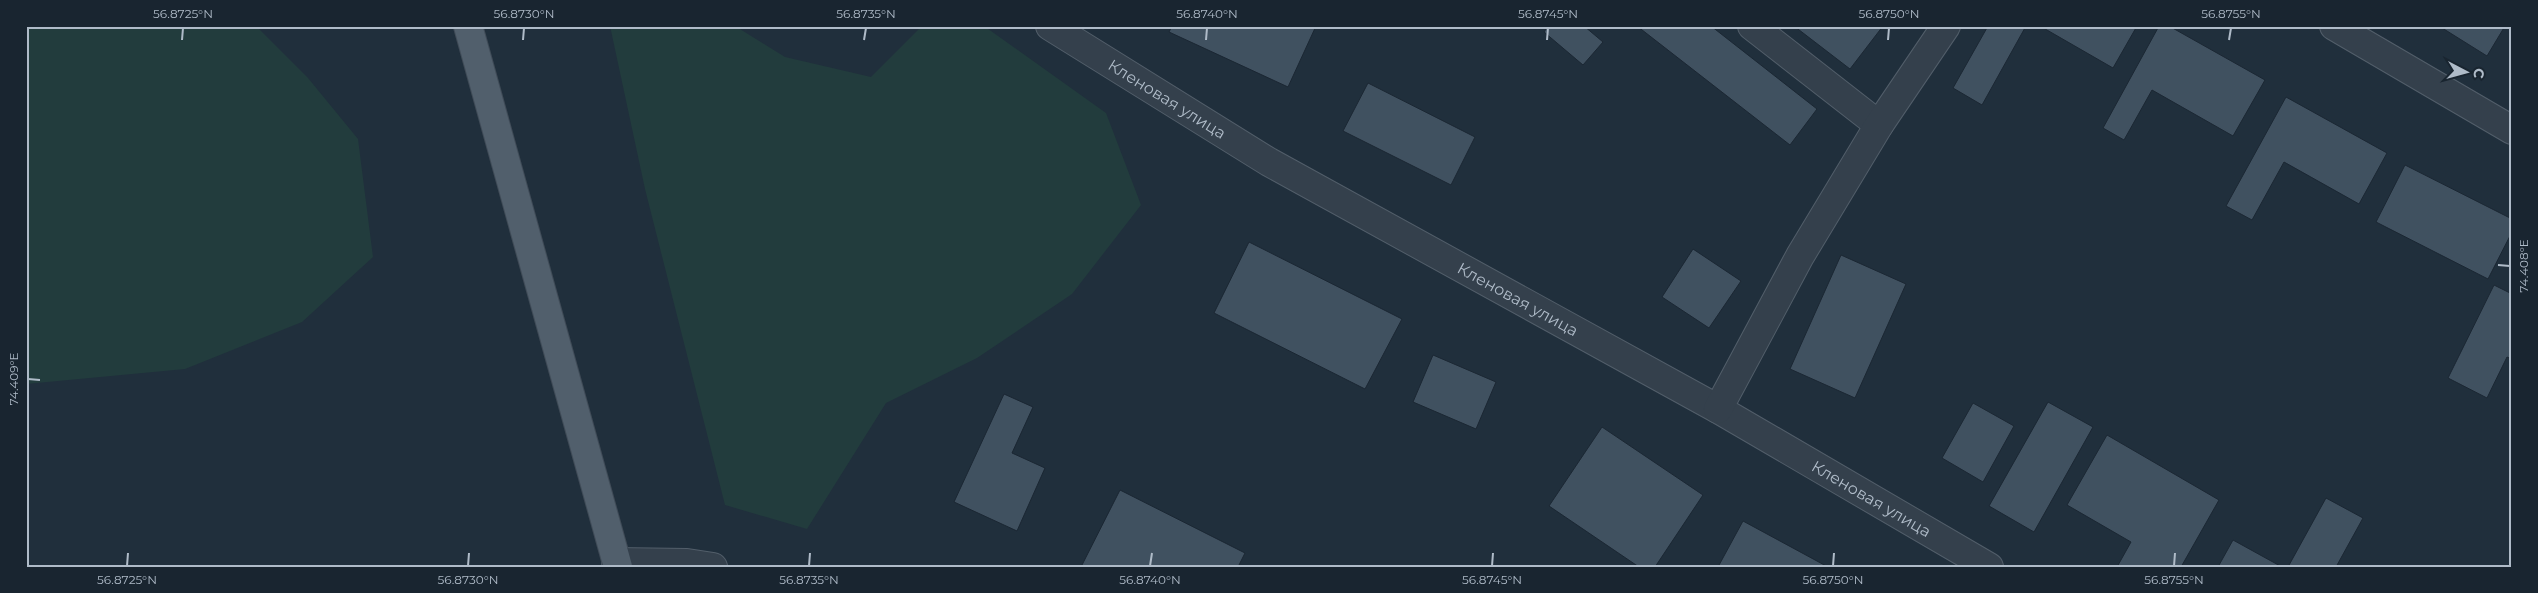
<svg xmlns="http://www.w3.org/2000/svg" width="2538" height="593" viewBox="0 0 2538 593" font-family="Montserrat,sans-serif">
	<rect width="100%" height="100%" fill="#202f3c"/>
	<path fill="#223c3d" d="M26,26H256L308,78L358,139L373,257L302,322L185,369L26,384Z
		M610,26H735L785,57L871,77L922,26H984L1106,113L1141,205L1072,294L977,358L886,403L807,529L725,505L645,189Z"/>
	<path fill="#405160" stroke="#1b2733" d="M1172,26H1316L1288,87L1169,32Z
		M1548,26H1584L1603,42L1583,65L1544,32Z
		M1637,26H1711L1817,109L1790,145Z
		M1794,26H1883L1850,69Z
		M1988,26H2026L1982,105L1953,88Z
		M2040,26H2137L2113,68Z
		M2159,26H2169L2265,80L2233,136L2152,90L2124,140L2103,128Z
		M2439,26H2505L2487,56Z
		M1368,83L1475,137L1451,185L1343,131Z
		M2286,97L2387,153L2359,204L2284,162L2252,220L2226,206Z
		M2405,165L2512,219V232L2488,279L2376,222Z
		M1249,242L1402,319L1365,389L1214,313Z
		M1693,249L1741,281L1709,328L1662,297Z
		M1841,255L1906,284L1855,398L1790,369Z
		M2494,285L2512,294V359L2507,357L2487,398L2448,378Z
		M1433,355L1496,382L1476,429L1413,402Z
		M1004,394L1033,407L1012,453L1045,468L1017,531L954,502Z
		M2048,402L2093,427L2034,532L1989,506Z
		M1973,403L2014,426L1983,482L1942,458Z
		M1602,427L1703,495L1655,567H1639L1549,506Z
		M2107,435L2219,500L2181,567H2117L2131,542L2067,505Z
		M1120,490L1245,553L1238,567H1081Z
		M2326,498L2363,518L2336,567H2288Z
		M1743,521L1828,567H1718Z
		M2233,540L2282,567H2218Z"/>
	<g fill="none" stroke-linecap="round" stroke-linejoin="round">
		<g stroke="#525e6a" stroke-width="30">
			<g id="minor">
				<path id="s1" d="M1050,26L1269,162L1718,409L1989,567"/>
				<path d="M1752,26L1879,125"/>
				<path d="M2334,26L2512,130"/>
				<path d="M1718,409L1800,256L1879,125L1946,26"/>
				<path d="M616,562L687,563L713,567"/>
			</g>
		</g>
		<g stroke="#404c58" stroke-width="30">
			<path id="major" d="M468,26L618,567"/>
		</g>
		<use href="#minor" stroke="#34404c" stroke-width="28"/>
		<use href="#major" stroke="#515f6c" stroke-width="28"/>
	</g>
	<path fill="none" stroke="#afbbc8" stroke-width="2" d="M182,40L183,28M523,40L524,28M864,40L866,28M1206,40L1207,28M1547,40L1548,28M1888,40L1889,28M2229,40L2231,28M2498,265L2510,266M28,379L40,380M127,566L128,553M468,566L469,553M809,566L810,553M1150,566L1152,553M1492,566L1493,553M1833,566L1834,553M2174,566L2175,553"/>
	<g text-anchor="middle" stroke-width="5" stroke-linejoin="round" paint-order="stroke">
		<g font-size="16" fill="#afbbc8" stroke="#192530">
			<text dy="6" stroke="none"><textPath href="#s1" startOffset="138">Кленовая улица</textPath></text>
			<text dy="6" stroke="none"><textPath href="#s1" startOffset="542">Кленовая улица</textPath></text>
			<text dy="6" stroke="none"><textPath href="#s1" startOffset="948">Кленовая улица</textPath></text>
		</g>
	</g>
	<rect width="2538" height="593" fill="none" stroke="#192530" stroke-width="55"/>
	<g transform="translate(2466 72) rotate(96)" stroke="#192530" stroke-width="4" paint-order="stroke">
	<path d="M0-4L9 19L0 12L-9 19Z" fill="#afbbc8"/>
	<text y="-8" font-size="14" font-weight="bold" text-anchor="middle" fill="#afbbc8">С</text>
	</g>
	<rect x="28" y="28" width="2482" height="538" fill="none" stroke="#afbbc8" stroke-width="2"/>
	<g font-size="12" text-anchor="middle" fill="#afbbc8">
		<text x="183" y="18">56.8725°N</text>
		<text x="524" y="18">56.8730°N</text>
		<text x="866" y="18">56.8735°N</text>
		<text x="1207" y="18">56.8740°N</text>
		<text x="1548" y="18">56.8745°N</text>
		<text x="1889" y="18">56.8750°N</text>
		<text x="2231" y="18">56.8755°N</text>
		<text transform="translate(2524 266) rotate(-90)" y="4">74.408°E</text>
		<text transform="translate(14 379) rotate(-90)" y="4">74.409°E</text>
		<text x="127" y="584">56.8725°N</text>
		<text x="468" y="584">56.8730°N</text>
		<text x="809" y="584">56.8735°N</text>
		<text x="1150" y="584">56.8740°N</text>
		<text x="1492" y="584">56.8745°N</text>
		<text x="1833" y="584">56.8750°N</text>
		<text x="2174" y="584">56.8755°N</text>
	</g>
</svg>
